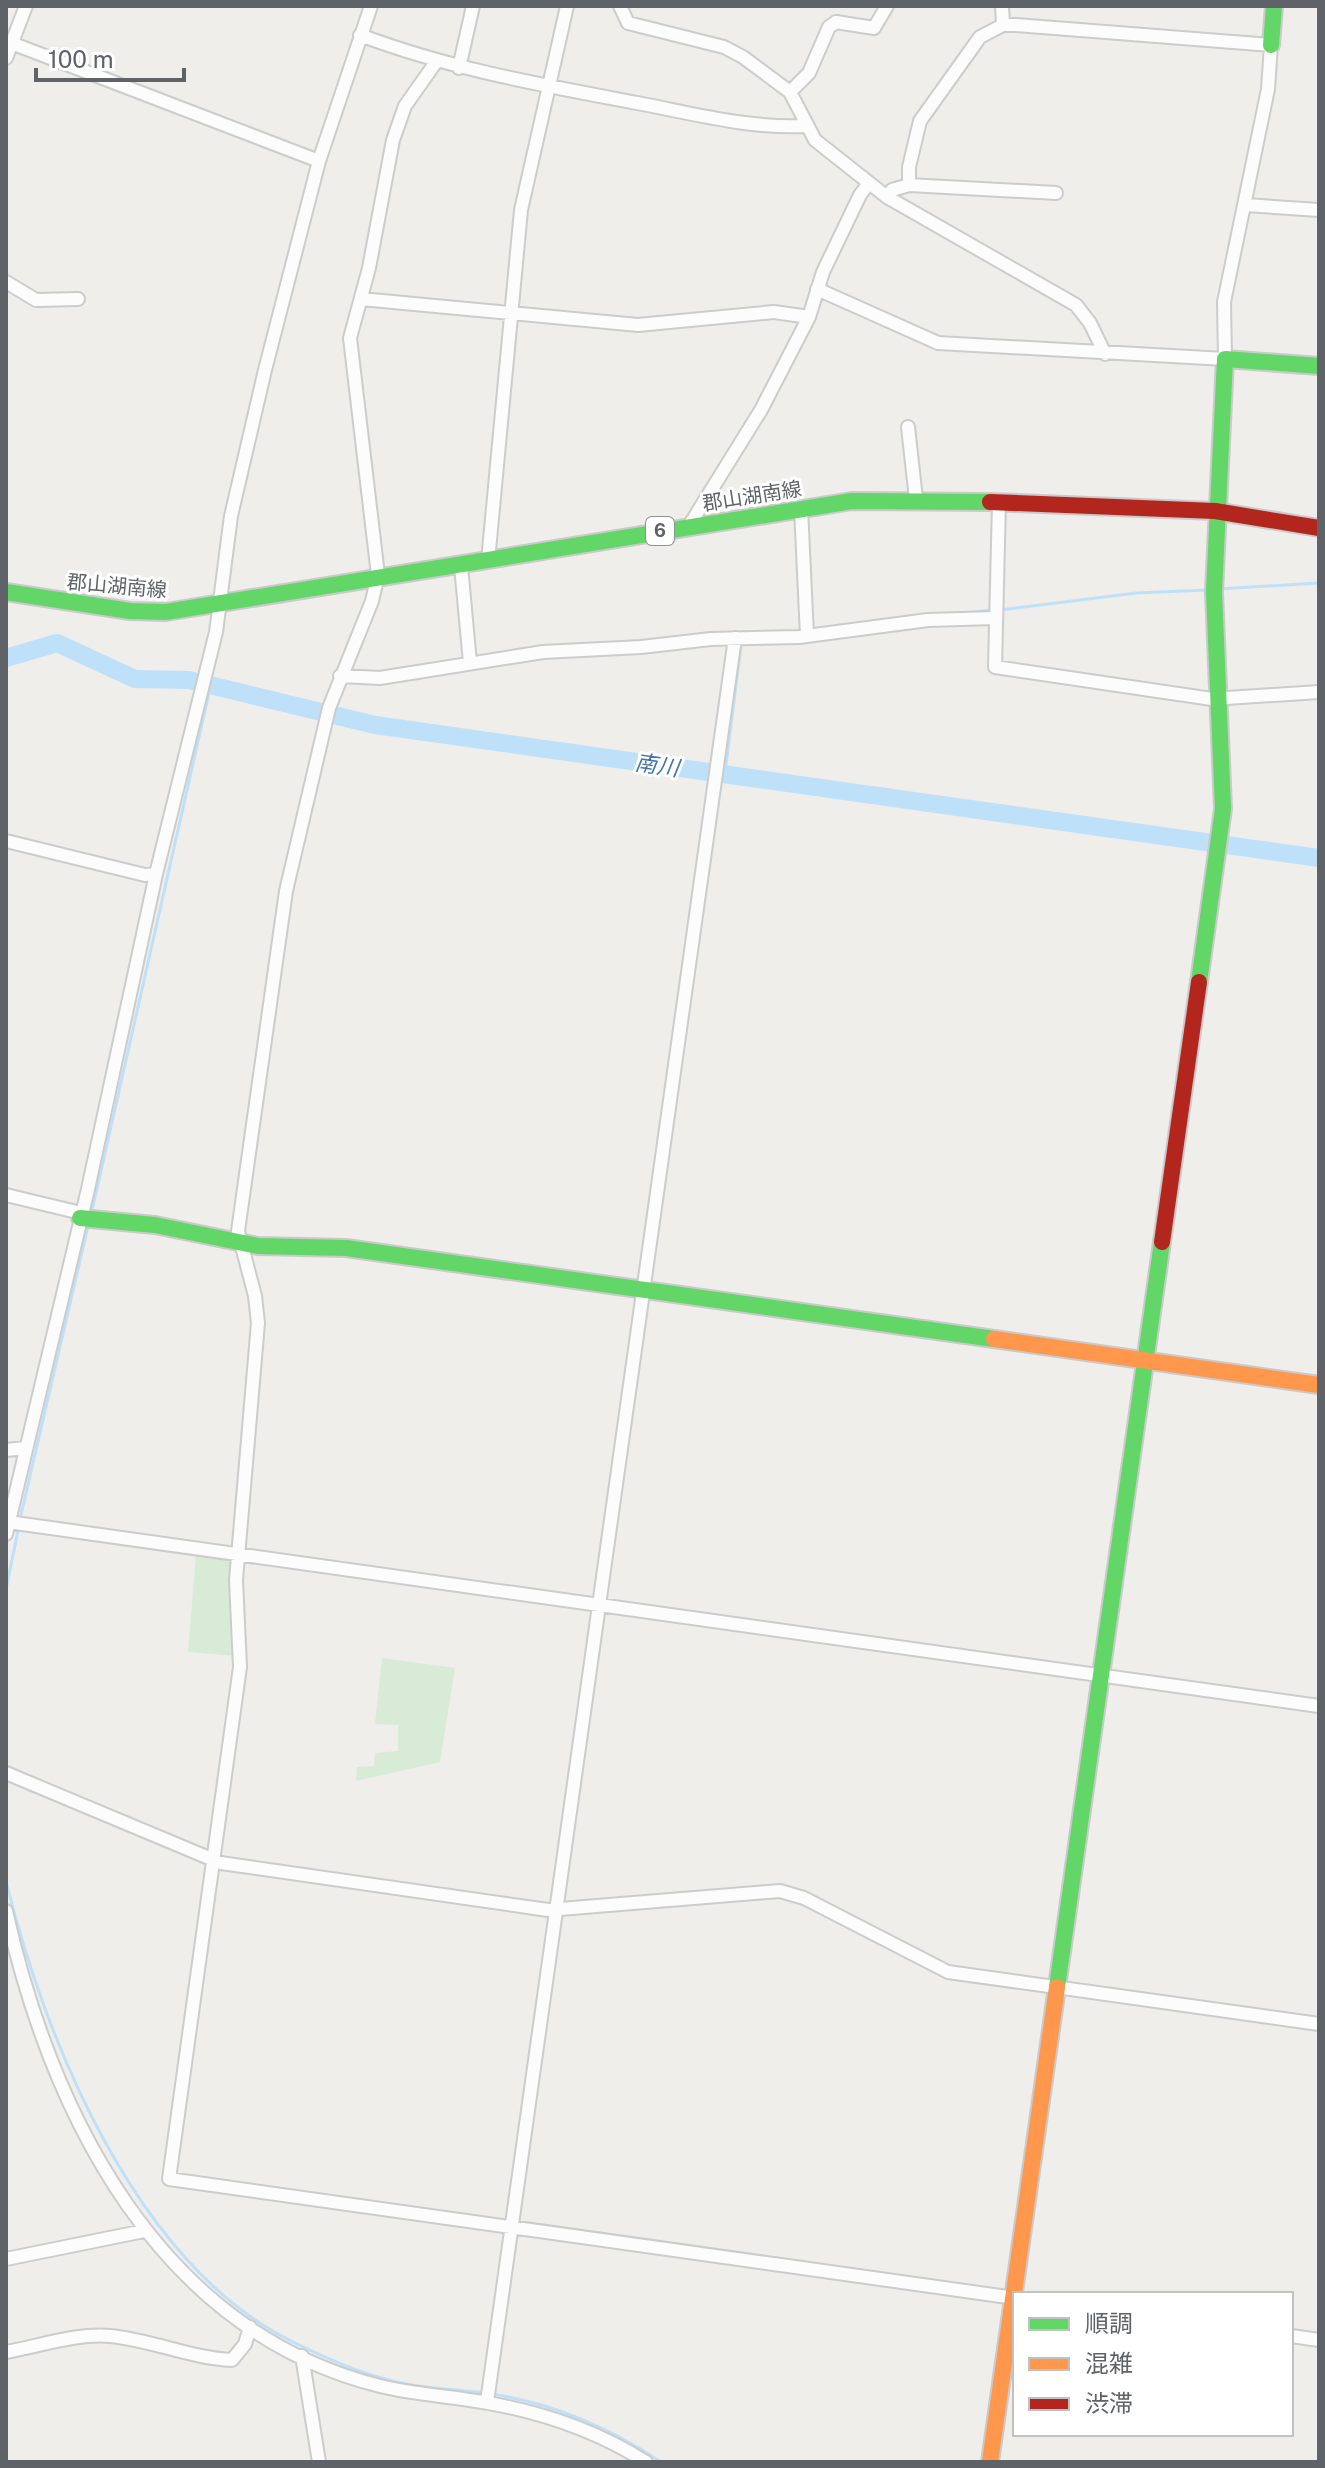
<svg xmlns="http://www.w3.org/2000/svg" width="1325" height="2468" viewBox="0 0 1325 2468" font-family="'Public Sans','Noto Sans JP',sans-serif">
	<rect width="100%" height="100%" fill="#efeeea"/>
	<path fill="#d8ebd6" d="M196,1554L231,1559L233,1563L235,1656L188,1652Z
		M382,1658L455,1668L440,1762L356,1781L357,1767L374,1766L375,1753L398,1751V1725L375,1724Z"/>
	<g fill="none" stroke-linecap="round" stroke-linejoin="round">
		<path stroke="#bfe0f9" stroke-width="3" d="M1219,589L1319,583
			M1000,610L1136,593L1207,590
			M964,613L993,610
			M725,773L741,645
			M91,1215L211,684
			M20,1519L88,1226
			M6,1589L19,1526
			M6,1881C45,2040 136,2265 293,2342C330,2360 372,2379 412,2385C436,2389 461,2390 485,2393
			M492,2394C555,2404 608,2427 661,2462"/>
		<path stroke="#bfe0f9" stroke-width="18" d="M6,658L57,643L135,679L189,680L375,725L1319,858"/>
		<g stroke="#cbcccc" stroke-width="16">
			<path id="street" d="M620,6L628,23L724,47L743,57L790,92L815,140L887,197L1076,305L1090,323L1105,354
				M1002,6L1003,25
				M360,35C450,69 542,85 637,103C691,113 750,129 805,126
				M6,41L319,161
				M6,58L26,6
				M436,62L405,106L393,140L369,268L350,338L378,575L372,601L329,708L286,891L238,1231L255,1296L258,1323L236,1580L240,1667L169,2179L1015,2298
				M459,68L473,6
				M790,92L809,73L829,27L836,22L874,28L887,6
				M887,197L892,190L909,185L1056,193
				M1246,205L1319,210
				M6,282L36,300L78,299
				M817,289L938,343L1225,359L1224,302L1268,89L1271,45L1016,25H1003L980,37L920,121L909,167V185
				M361,299L638,325L774,312L809,317
				M908,427L916,499
				M999,502L995,667L1212,699L1319,692
				M801,508L807,636
				M689,526L761,410L809,317L823,272L860,195L869,183
				M488,561L521,210L567,6
				M461,566L470,663
				M340,676L380,678L543,652L641,647L711,639L799,637L928,620L995,618
				M6,841L145,875L156,874
				M6,1195L81,1213
				M6,1450L26,1448
				M8,1522L1319,1706
				M6,1534L88,1189L156,874L216,632L231,516L265,370L319,161L371,6
				M6,1773L221,1863L548,1910L780,1891L804,1898L948,1972L1319,2024
				M6,1911C52,2116 159,2331 380,2386C416,2395 452,2396 488,2403C546,2413 597,2431 646,2462
				M6,2259L144,2231
				M1291,2336L1319,2340
				M6,2352C40,2346 76,2333 110,2336C152,2340 190,2358 232,2360L245,2344L250,2327
				M302,2356L319,2462
				M487,2402L735,638"/>
		</g>
		<g stroke="#cacacb" stroke-width="20">
			<path id="fast" d="M1271,45L1274,6
				M6,592L130,611L166,612L852,501L990,502
				M1199,982L1223,809L1214,592L1225,359L1319,366
				M80,1218L155,1225L258,1246L346,1248L994,1339
				M1057,1987L1162,1242"/>
		</g>
		<g stroke="#cacacb" stroke-width="20">
			<path id="slow" d="M994,1339L1319,1385
				M990,2462L1057,1987"/>
		</g>
		<g stroke="#cacacb" stroke-width="20">
			<path id="jam" d="M990,502L1215,511L1319,528
				M1162,1242L1199,982"/>
		</g>
		<use href="#street" stroke="#fdfcfc" stroke-width="12"/>
		<use href="#fast" stroke="#63d668" stroke-width="16"/>
		<use href="#slow" stroke="#ff974d" stroke-width="16"/>
		<use href="#jam" stroke="#b3261e" stroke-width="16"/>
	</g>
	<g text-anchor="middle" stroke-width="6" stroke-linejoin="round" paint-order="stroke">
		<rect fill="#fff" stroke="#8f9295" stroke-width="2" x="646" y="517" width="28" height="28" rx="6"/>
		<g font-size="18" font-weight="bold" fill="#5f6368">
			<text x="660" y="537">6</text>
		</g>
		<g font-size="20" fill="#5f6368" stroke="#fff">
			<text transform="translate(752 496) rotate(-9)" y="7">郡山湖南線</text>
			<text transform="translate(117 586) rotate(5)" y="7">郡山湖南線</text>
		</g>
		<g font-size="22" font-style="italic" fill="#4174aa" stroke="#fff">
			<text transform="translate(657 765) rotate(8)" y="8">南川</text>
		</g>
	</g>
	<rect width="1325" height="2468" fill="none" stroke="#5f6368" stroke-width="16"/>
	<rect x="1013" y="2292" width="280" height="144" fill="#ffffff" stroke="#bfc1c3" stroke-width="2"/>
	<rect x="1029" y="2318" width="40" height="12" fill="#63d668" stroke="#bfc1c3" stroke-width="2"/>
	<text x="1085" y="2332" font-size="24" fill="#5f6368">順調</text>
	<rect x="1029" y="2358" width="40" height="12" fill="#ff974d" stroke="#bfc1c3" stroke-width="2"/>
	<text x="1085" y="2372" font-size="24" fill="#5f6368">混雑</text>
	<rect x="1029" y="2398" width="40" height="12" fill="#b3261e" stroke="#bfc1c3" stroke-width="2"/>
	<text x="1085" y="2412" font-size="24" fill="#5f6368">渋滞</text>
	<path d="M36 68v12h148v-12" fill="none" stroke="#5f6368" stroke-width="4"/>
	<text x="48" y="68" font-size="24" fill="#5f6368" stroke="#ffffff" stroke-width="6" paint-order="stroke">100 m</text>
</svg>
